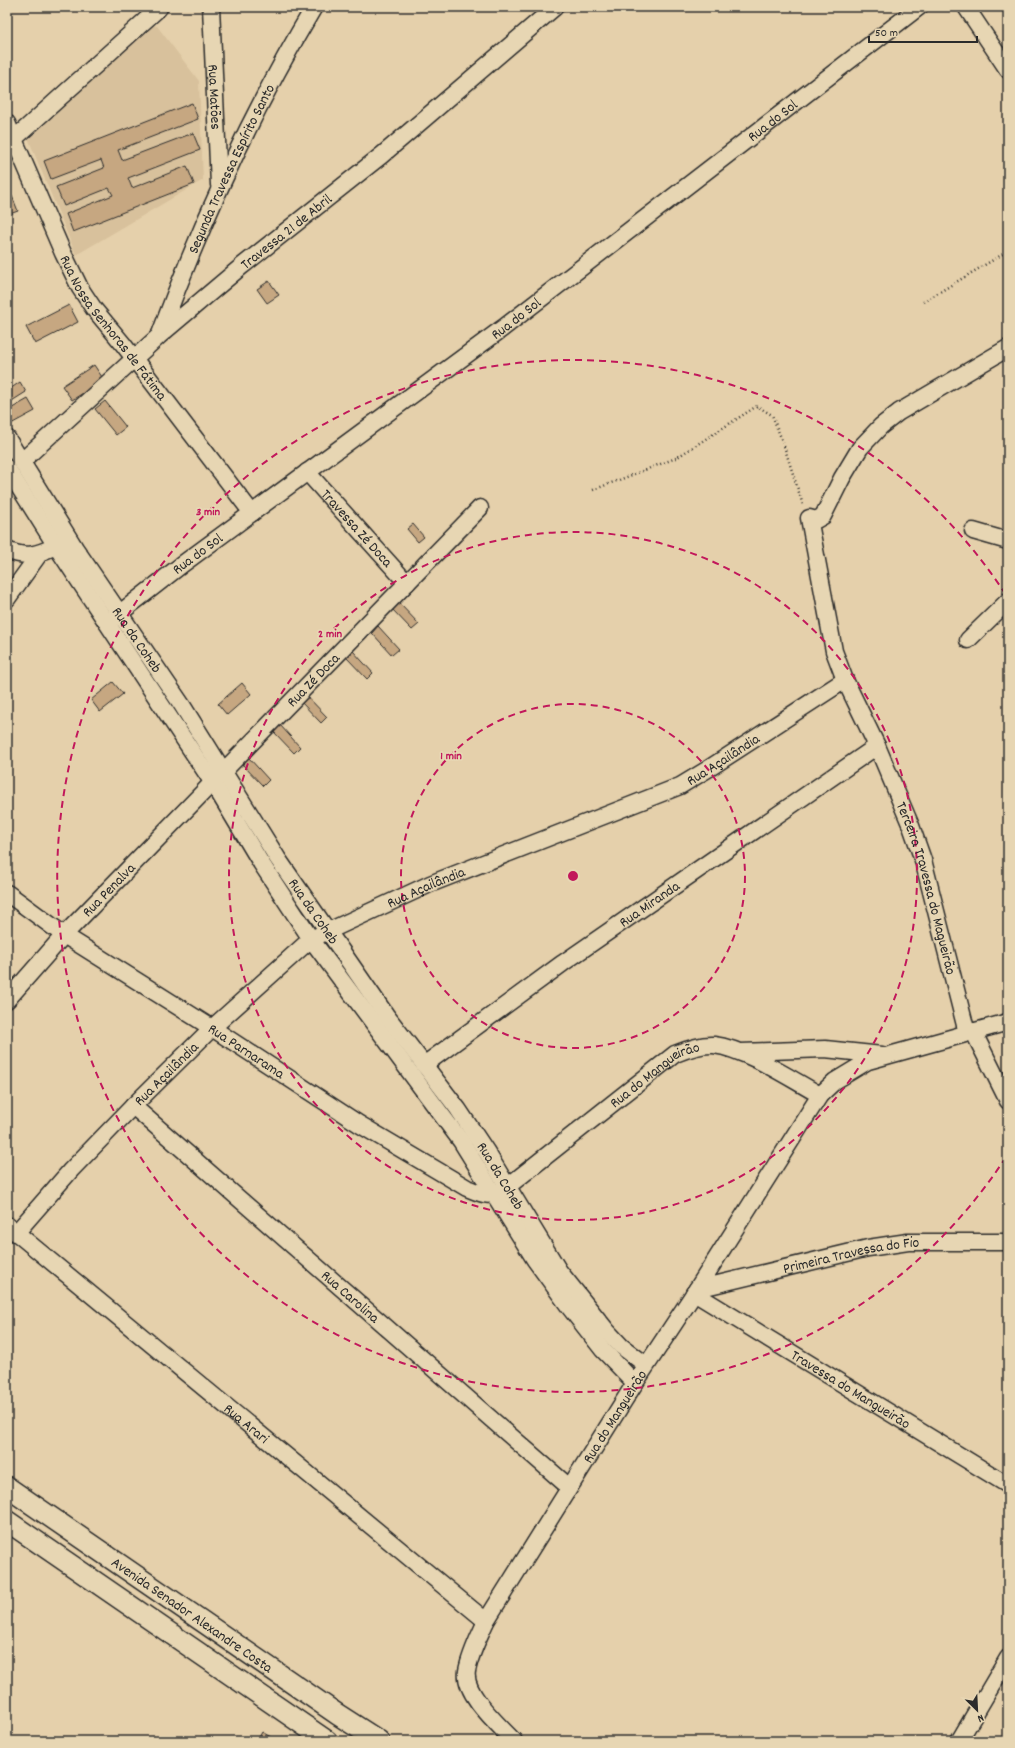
<svg xmlns="http://www.w3.org/2000/svg" width="1015" height="1748" viewBox="0 0 1015 1748" font-family="Dekko,sans-serif">
	<rect width="100%" height="100%" fill="#e5d0ab"/>
	<filter id="ink" filterUnits="userSpaceOnUse"><feTurbulence type="fractalNoise" baseFrequency=".025" numOctaves="2"/><feDisplacementMap in="SourceGraphic" scale="8" xChannelSelector="R" yChannelSelector="G"/><feConvolveMatrix kernelMatrix="1 2 1 2 8 2 1 2 1" color-interpolation-filters="sRGB"/></filter>
	<g filter="url(#ink)">
		<path fill="#d8c19c" d="M152,25L157,26L199,81L203,180L76,255L28,138L147,26Z"/>
		<path fill="#c6a781" stroke="#2b2b2b" d="M192,103L198,119L118,150L122,160L193,133L200,150L128,178L132,188L187,166L194,184L73,232L66,214L113,195L109,188L64,206L56,187L104,168L101,160L51,179L44,161Z
			M12,196L18,211L7,215V198Z
			M269,281L279,295L267,303L257,289Z
			M69,305L78,322L35,344L26,327Z
			M94,365L104,380L72,400L62,386Z
			M20,382L26,392L7,404V391Z
			M28,399L35,411L9,425L7,422V411Z
			M105,401L126,427L116,435L95,409Z
			M413,524L424,537L418,542L407,529Z
			M398,602L419,624L412,630L391,608Z
			M378,626L399,649L392,655L372,633Z
			M353,651L373,673L367,679L346,657Z
			M113,682L123,694L100,712L91,700Z
			M242,683L251,694L227,715L218,704Z
			M306,695L327,717L321,723L300,701Z
			M280,725L300,747L294,753L273,731Z
			M249,758L269,780L263,786L242,764Z
			M262,1732L269,1736L277,1741H257Z"/>
		<g fill="none" stroke-linecap="round" stroke-linejoin="round">
			<g stroke="#2b2b2b" stroke-width="19">
				<g id="minor">
					<path id="s1" d="M211,7L219,185"/>
					<path d="M966,7L1008,70"/>
					<path id="s2" d="M7,123L63,253L80,288L94,309L123,344L252,513"/>
					<path d="M14,139L159,8"/>
					<path id="s3" d="M160,334C202,221 252,111 314,7"/>
					<path id="s4" d="M7,438L75,548L182,705L278,859L386,1015L458,1109L486,1151L559,1271L607,1331L621,1346L646,1365"/>
					<path id="s5" d="M22,461L159,336L242,266L382,155L555,7"/>
					<path d="M7,468L56,546L213,783L261,863L311,939L461,1141L535,1260L570,1308L603,1350L635,1383"/>
					<path id="s6" d="M307,472L407,583"/>
					<path d="M973,531L1008,541"/>
					<path d="M7,550C31,561 43,551 65,542"/>
					<path d="M7,599L40,553"/>
					<path id="s7" d="M111,620L184,563L503,328L919,7"/>
					<path d="M968,640L1008,601"/>
					<path d="M845,680L834,651L809,518L816,520L823,516L842,478L860,448L881,426L899,412L1008,348"/>
					<path id="s8" d="M7,893L64,935L212,1028L359,1124L467,1188C486,1196 489,1198 507,1187L675,1054C687,1049 701,1044 714,1045C746,1049 791,1079 820,1095L835,1081L868,1061L1008,1022"/>
					<path id="s9" d="M7,1000L64,935L480,508"/>
					<path d="M973,1031L1008,1101"/>
					<path d="M741,1052L825,1049L882,1055"/>
					<path id="s10" d="M424,1065L563,963L877,746"/>
					<path id="s11" d="M133,1106L569,1487"/>
					<path id="s12" d="M7,1225L486,1621"/>
					<path id="s13" d="M16,1233L71,1170L133,1106L212,1028L311,939L430,884L680,786L708,769L845,680L877,746L911,826L923,860L967,1033"/>
					<path id="s14" d="M697,1289L868,1248L908,1242H1008"/>
					<path id="s15" d="M694,1293L1008,1485"/>
					<path id="s16" d="M514,1741C499,1725 463,1694 467,1671C470,1654 479,1637 486,1621L635,1383L697,1289L820,1095"/>
					<path d="M959,1741L1008,1658"/>
				</g>
			</g>
			<g stroke="#2b2b2b" stroke-width="23">
				<g id="major">
					<path id="s17" d="M7,1487L337,1714L379,1741"/>
					<path d="M7,1521L327,1741"/>
				</g>
			</g>
			<path stroke="#2b2b2b" stroke-width="2.5" stroke-dasharray="1 3" stroke-linecap="butt" d="M923,302L1008,251
				M593,490L676,458L757,406L772,415L783,443L803,505"/>
			<use href="#minor" stroke="#e7d6b3" stroke-width="16"/>
			<use href="#major" stroke="#e7d6b3" stroke-width="20"/>
		</g>
	</g>
	<g fill="none" stroke="#c2185b" stroke-width="2" stroke-dasharray="7 5">
		<circle cx="573" cy="876" r="172"/>
		<circle cx="573" cy="876" r="344"/>
		<path d="M1006 1157A516 516 0 1 1 1006 595"/>
	</g>
	<g text-anchor="middle" stroke-width="3.5" stroke-linejoin="round" paint-order="stroke">
		<g font-size="15" fill="#2b2b2b" stroke="#e7d6b3">
			<text dy="5" stroke="none"><textPath href="#s1" startOffset="90">Rua Matões</textPath></text>
			<text dy="5" stroke="none"><textPath href="#s7" startOffset="829">Rua do Sol</textPath></text>
			<text dy="5" stroke="none"><textPath href="#s3" startOffset="180">Segunda Travessa Espírito Santo</textPath></text>
			<text dy="5" stroke="none"><textPath href="#s5" startOffset="350">Travessa 21 de Abril</textPath></text>
			<text dy="5" stroke="none"><textPath href="#s7" startOffset="505">Rua do Sol</textPath></text>
			<text dy="5" stroke="none"><textPath href="#s2" startOffset="232">Rua Nossa Senhoras de Fátima</textPath></text>
			<text dy="5" stroke="none"><textPath href="#s6" startOffset="75">Travessa Zé Doca</textPath></text>
			<text dy="5" stroke="none"><textPath href="#s7" startOffset="109">Rua do Sol</textPath></text>
			<text dy="5" stroke="none"><textPath href="#s4" startOffset="240">Rua da Coheb</textPath></text>
			<text dy="5" stroke="none"><textPath href="#s9" startOffset="443">Rua Zé Doca</textPath></text>
			<text dy="5" stroke="none"><textPath href="#s13" startOffset="867">Rua Açailândia</textPath></text>
			<text dy="5" stroke="none"><textPath href="#s13" startOffset="543">Rua Açailândia</textPath></text>
			<text dy="5" stroke="none"><textPath href="#s13" startOffset="1237">Terceira Travessa do Magueirão</textPath></text>
			<text dy="5" stroke="none"><textPath href="#s9" startOffset="150">Rua Penalva</textPath></text>
			<text dy="5" stroke="none"><textPath href="#s10" startOffset="277">Rua Miranda</textPath></text>
			<text dy="5" stroke="none"><textPath href="#s4" startOffset="564">Rua da Coheb</textPath></text>
			<text dy="5" stroke="none"><textPath href="#s8" startOffset="287">Rua Parnarama</textPath></text>
			<text dy="5" stroke="none"><textPath href="#s13" startOffset="219">Rua Açailândia</textPath></text>
			<text dy="5" stroke="none"><textPath href="#s8" startOffset="776">Rua do Mangueirão</textPath></text>
			<text dy="5" stroke="none"><textPath href="#s4" startOffset="888">Rua da Coheb</textPath></text>
			<text dy="5" stroke="none"><textPath href="#s14" startOffset="158">Primeira Travessa do Fio</textPath></text>
			<text dy="5" stroke="none"><textPath href="#s11" startOffset="289">Rua Carolina</textPath></text>
			<text dy="5" stroke="none"><textPath href="#s15" startOffset="184">Travessa do Mangueirão</textPath></text>
			<text dy="5" stroke="none"><textPath href="#s16" startOffset="382">Rua do Mangueirão</textPath></text>
			<text dy="5" stroke="none"><textPath href="#s12" startOffset="311">Rua Arari</textPath></text>
			<text dy="5" stroke="none"><textPath href="#s17" startOffset="225">Avenida Senador Alexandre Costa</textPath></text>
		</g>
	</g>
	<circle cx="573" cy="876" r="6" fill="#c2185b" stroke="#e7d6b3" stroke-width="2"/>
	<g font-size="12" text-anchor="middle" font-weight="bold" fill="#c2185b" stroke="#e7d6b3" stroke-width="3.5" stroke-linejoin="round" paint-order="stroke">
		<text x="208" y="515">3 min</text>
		<text x="330" y="637">2 min</text>
		<text x="451" y="759">1 min</text>
	</g>
	<rect width="1015" height="1748" fill="none" stroke="#e7d6b3" stroke-width="24"/>
	<rect x="12" y="12" width="991" height="1724" fill="none" stroke="#2b2b2b" stroke-width="1.5" filter="url(#ink)"/>
	<g transform="translate(977 1710) rotate(156)" stroke="#e7d6b3" stroke-width="3" paint-order="stroke">
	<path d="M0-3L7 15L0 10L-7 15Z" fill="#2b2b2b"/>
	<text y="-6" font-size="11" font-weight="bold" text-anchor="middle" fill="#2b2b2b">N</text>
	</g>
	<path d="M869 36v6h108v-6" fill="none" stroke="#2b2b2b" stroke-width="2"/>
	<text x="875" y="36" font-size="12" fill="#2b2b2b" stroke="#e7d6b3" stroke-width="3" paint-order="stroke">50 m</text>
</svg>
